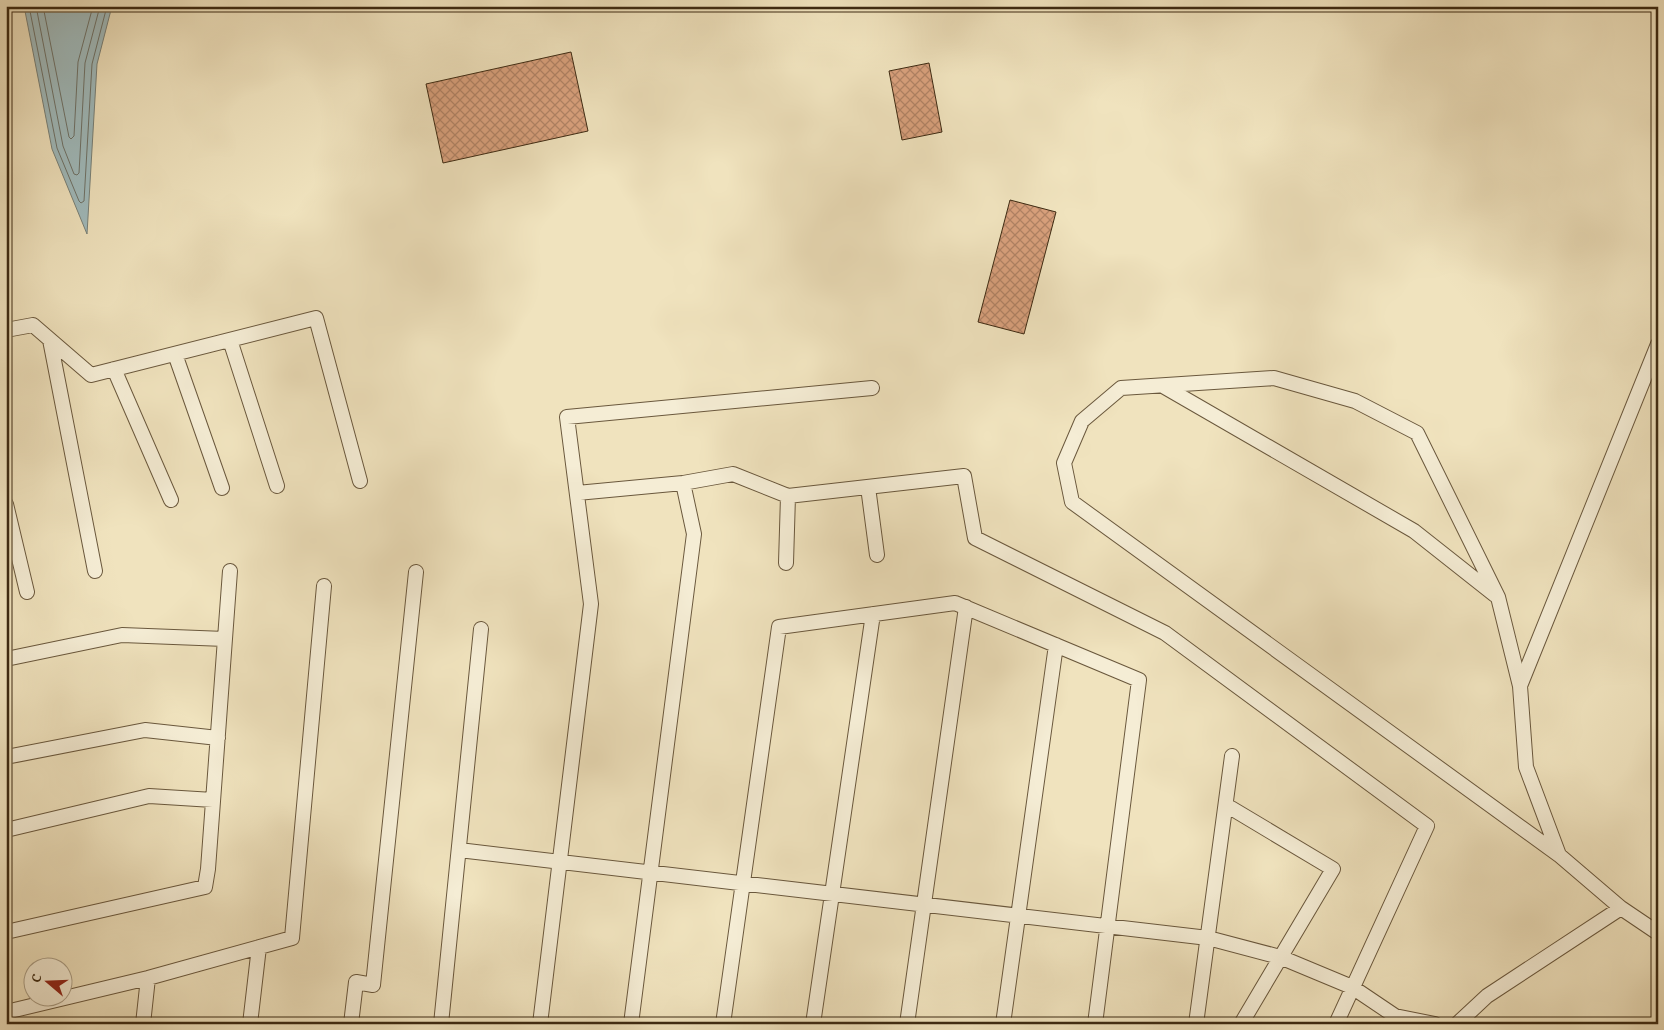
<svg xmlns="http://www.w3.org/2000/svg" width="1664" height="1030" viewBox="0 0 1664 1030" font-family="'Gentium Book Plus',serif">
	<defs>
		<pattern id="building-cross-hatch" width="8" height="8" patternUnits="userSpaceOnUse" patternTransform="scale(1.25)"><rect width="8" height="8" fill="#d9a17d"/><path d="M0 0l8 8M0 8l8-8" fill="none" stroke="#b18365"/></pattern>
	</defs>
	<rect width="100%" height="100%" fill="#f0e3be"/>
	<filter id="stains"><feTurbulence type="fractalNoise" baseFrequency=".004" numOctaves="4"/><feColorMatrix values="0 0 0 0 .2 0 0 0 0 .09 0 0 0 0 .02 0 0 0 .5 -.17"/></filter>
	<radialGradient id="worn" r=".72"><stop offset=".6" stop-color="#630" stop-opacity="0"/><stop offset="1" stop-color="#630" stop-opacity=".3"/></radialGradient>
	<path fill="#a0bbbd" stroke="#788179" d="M24,6H112L97,64L87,234L52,149Z"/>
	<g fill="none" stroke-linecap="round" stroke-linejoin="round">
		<path stroke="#6e7268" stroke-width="1" d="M29,6L57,148L79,201L81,203L84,201L92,64L107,6
			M36,6L63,146L74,174L77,175L79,173L85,63L100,6
			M43,6L69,137L71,139L74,136L78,62L93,6"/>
	</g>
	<path fill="url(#building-cross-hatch)" stroke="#3d2a12" d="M571,52L588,131L443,163L426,84Z
		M929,63L942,132L902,140L889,71Z
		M1010,200L1056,212L1024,334L978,322Z"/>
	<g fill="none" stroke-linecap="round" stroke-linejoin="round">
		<g stroke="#6a583d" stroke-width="16">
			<path id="service" d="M6,330L33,325L91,375L316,318L360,481
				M50,340L95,571
				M230,340L277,486
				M175,354L222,488
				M114,369L171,500
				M1163,386L1414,531L1495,595
				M868,487L877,555
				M577,493L683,483L733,474L788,496L964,476L975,538L1165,633L1427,826L1336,1024
				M6,504L27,592
				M786,563L788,496
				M6,659L122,635L225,639
				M1520,686L1658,344
				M6,757L145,730L218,738
				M1226,805L1333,869L1241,1024
				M6,830L149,796L213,800
				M459,850L1208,938L1280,957L1352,987L1395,1016L1435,1024
				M1559,855L1526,767L1520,686L1498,597L1417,433L1355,401L1274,378L1121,388L1082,421L1064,463L1072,502L1559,855L1621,908L1658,933
				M6,932L205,887L208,869L230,571
				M6,1012L148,978L292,938L324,586
				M143,1024L148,978
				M250,1024L259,947
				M351,1024L356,982L373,985L416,572
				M441,1024L481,629
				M540,1024L591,604L567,417L872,388
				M631,1024L694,534L683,483
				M723,1024L779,627L955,603L1139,680L1095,1024
				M813,1024L873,614
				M907,1024L966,607
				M1003,1024L1056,645
				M1196,1024L1232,756
				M1457,1024L1487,996L1621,908"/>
		</g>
		<use href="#service" stroke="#f5edd5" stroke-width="14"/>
	</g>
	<rect width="1664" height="1030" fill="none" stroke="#f0e3be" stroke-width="25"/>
	<rect x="8" y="8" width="1649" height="1015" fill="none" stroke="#3d2a12" stroke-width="2.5"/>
	<rect x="12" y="12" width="1639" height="1005" fill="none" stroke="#3d2a12"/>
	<g transform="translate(48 982) rotate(289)"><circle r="24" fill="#f5edd5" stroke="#ab9f87"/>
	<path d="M0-4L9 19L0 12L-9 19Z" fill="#8f2418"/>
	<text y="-8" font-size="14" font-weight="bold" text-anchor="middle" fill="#3d2a12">С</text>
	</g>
	<rect width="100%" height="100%" filter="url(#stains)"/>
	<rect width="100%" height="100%" fill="url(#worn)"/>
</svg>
